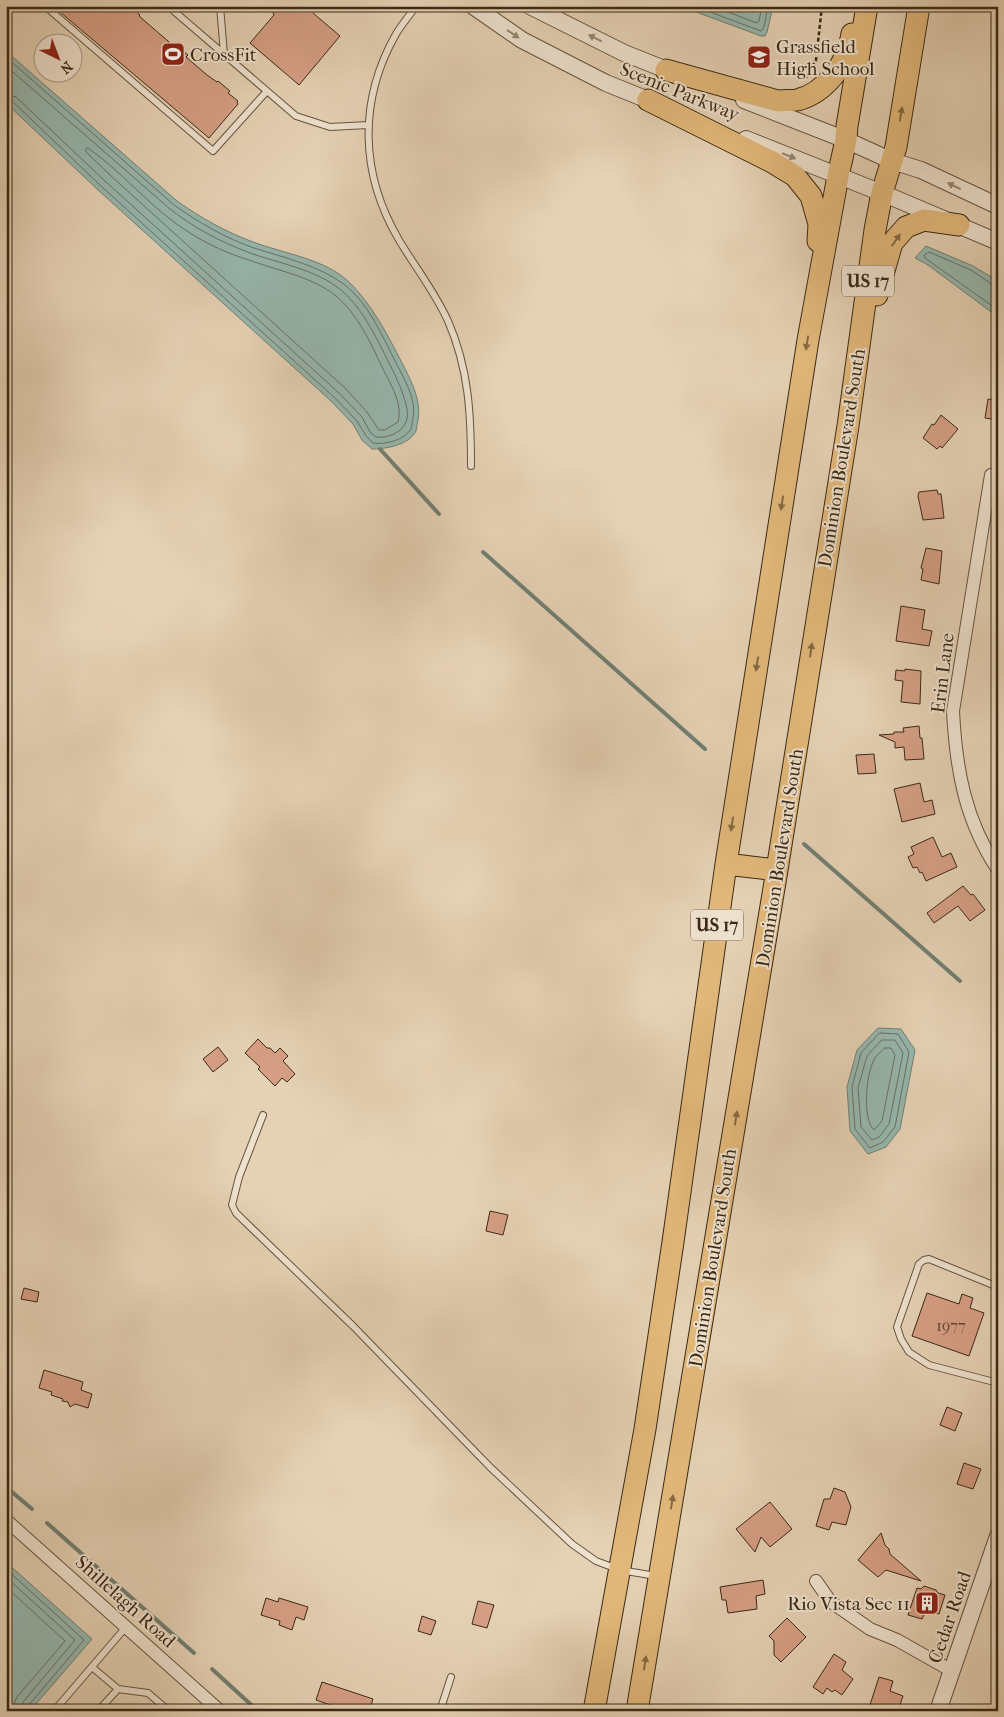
<svg xmlns="http://www.w3.org/2000/svg" width="1004" height="1717" viewBox="0 0 1004 1717" font-family="'IM FELL French Canon',serif">
	<rect width="100%" height="100%" fill="#e5d1b4"/>
	<filter id="stains"><feTurbulence type="fractalNoise" baseFrequency=".004" numOctaves="4"/><feColorMatrix values="0 0 0 0 .2 0 0 0 0 .09 0 0 0 0 .02 0 0 0 .5 -.17"/></filter>
	<radialGradient id="worn" r=".72"><stop offset=".6" stop-color="#630" stop-opacity="0"/><stop offset="1" stop-color="#630" stop-opacity=".3"/></radialGradient>
	<path fill="#96b7af" stroke="#717f72" d="M680,6H773L767,32L765,36H761Z
		M6,51L177,201C201,218 226,232 253,242C285,254 326,259 350,283C372,305 386,332 400,359C409,377 422,399 418,420C417,423 417,428 416,431C409,445 386,449 372,449L362,440L353,424L331,401L97,189L6,103Z
		M926,246L973,266L998,281V317L928,265L915,258Z
		M878,1028L901,1029L915,1050L900,1129L886,1147L868,1154L850,1131L847,1087L857,1050Z
		M6,1562L92,1639L30,1711H6Z"/>
	<g fill="none" stroke-linecap="round" stroke-linejoin="round">
		<path stroke="#687062" stroke-width="1" d="M694,6L761,31L764,27L768,6
			M712,6L757,23L759,21L762,6
			M6,57L174,205C198,222 225,238 254,248C285,258 318,265 345,285C368,303 382,335 395,361C403,377 417,399 413,418C412,421 412,426 411,429C404,440 386,445 373,443L366,436L357,421L335,398L101,186L12,101L6,100
			M6,66L170,209C194,228 221,242 250,253C281,264 315,269 341,290C360,306 373,331 384,353C393,371 403,389 407,409C411,428 392,439 376,437L370,432L362,417L339,393L105,181L16,97L6,94
			M88,148C124,173 152,210 190,233C207,244 229,254 249,260C278,271 311,276 336,296C358,314 371,344 383,369C391,385 403,404 398,422L385,430H379L367,412L345,388L110,175L86,152V149Z
			M998,285H993L971,270L929,252L924,255L925,258L998,310
			M880,1033L898,1034L909,1052L895,1127L883,1142L870,1148L855,1129L852,1087L861,1053Z
			M882,1040H895L903,1053L889,1124L879,1137L872,1140L861,1127L858,1088L867,1056Z
			M885,1048H891L895,1055L882,1121L874,1130C862,1119 866,1074 874,1060C876,1055 882,1051 885,1048Z
			M6,1569L84,1640L28,1706L27,1711
			M6,1577L75,1640L23,1702L21,1711
			M6,1587L65,1641L17,1697L14,1704L13,1711"/>
		<path stroke="#717f72" stroke-width="4" d="M380,449L439,514
			M483,552L705,749
			M804,844L960,981
			M6,1487L32,1509
			M47,1523L194,1653
			M212,1669L258,1711"/>
	</g>
	<path fill="#d69f85" stroke="#3a2a16" d="M53,6H130L140,15L139,16L176,48L177,46L188,55L186,57L207,75L217,82L218,81L230,91L228,93L238,101L237,102L238,104L209,138Z
		M270,6H314L313,13L340,36L299,85L250,43L274,15Z
		M988,399L998,400V420L985,418Z
		M941,415L958,429L942,448L940,446L937,449L923,438L932,424L934,425Z
		M937,490L938,494H941L944,518L923,520L918,496L919,492Z
		M926,548L942,551L939,584L921,580L923,569L921,568Z
		M901,606L925,610L922,629L932,631L929,646L896,641Z
		M905,669L921,671L920,704L901,702L903,681L895,680L896,670L905,671Z
		M919,726L920,738H922L924,759L905,760L904,747L895,748V742L879,735L894,734V732H904L903,728Z
		M874,754L876,773L858,774L856,755Z
		M920,783L924,802L932,800L935,814L902,822L894,789Z
		M933,837L942,857L951,853L957,867L926,881L922,872L920,873L917,867L913,868L908,857L914,854L911,847Z
		M963,886L971,895L973,894L985,910L970,921L958,906L934,923L927,913Z
		M258,1039L267,1048H270L275,1053L280,1048L288,1056L283,1061L295,1074L287,1082L282,1078L275,1086L258,1069L260,1067L245,1053Z
		M218,1047L228,1060L213,1072L203,1059Z
		M490,1211L508,1215L503,1235L486,1231Z
		M24,1288L39,1292L37,1302L21,1299Z
		M927,1293L959,1304L962,1294L973,1298L970,1308L984,1313L969,1356L912,1336Z
		M44,1370L83,1382L81,1390L92,1394L88,1408L75,1404L70,1407L68,1402L62,1401L63,1399L51,1395L52,1392L39,1388Z
		M947,1407L962,1413L955,1431L940,1425Z
		M964,1463L981,1469L973,1489L957,1484Z
		M834,1488L845,1492L851,1507L846,1525L832,1522L829,1530L816,1526L824,1499H830Z
		M770,1502L792,1529L770,1547L761,1537L755,1552L736,1529Z
		M881,1533L885,1545L889,1549L890,1554L921,1581L886,1570L878,1577L858,1560Z
		M763,1580L765,1594L756,1596L757,1609L728,1613L726,1600H722L720,1587Z
		M924,1586L936,1590L938,1593L945,1595L939,1614L926,1611L922,1619L908,1615L917,1588L921,1589Z
		M266,1598L278,1602L279,1598L308,1607L304,1620L296,1617L292,1630L279,1625L280,1621L261,1615Z
		M478,1601L494,1605L487,1628L472,1624Z
		M422,1616L436,1621L431,1635L418,1631Z
		M787,1618L806,1637L781,1662L774,1655V1641L769,1636Z
		M834,1654L846,1662L842,1670L853,1679L842,1695L835,1690L832,1692L827,1688L823,1694L813,1687Z
		M879,1677L893,1681L890,1691L903,1696L898,1711H868Z
		M322,1682L373,1699L369,1711H348L316,1700Z"/>
	<g fill="none" stroke-linecap="round" stroke-linejoin="round">
		<g stroke="#65543e" stroke-width="8">
			<path id="service" d="M45,6L213,151L267,91
				M168,6L296,116L330,127L368,125
				M220,6L224,54
				M416,6C410,15 402,24 396,34C358,101 360,174 399,240C415,267 435,292 448,321C469,369 471,415 471,466
				M263,1115L239,1177L232,1205L236,1213L353,1326L490,1467L572,1544L596,1561L620,1570L656,1576
				M998,1287L929,1259L924,1260L919,1264L897,1327L901,1339L909,1352L929,1365L998,1383
				M93,1668L118,1689L148,1693L169,1711
				M54,1711L126,1627
				M98,1711L118,1689
				M440,1711L451,1677"/>
		</g>
		<g stroke="#65543e" stroke-width="14">
			<path id="minor" d="M991,475L953,711C956,770 965,820 998,870
				M6,1520L220,1711
				M816,1581L830,1601L870,1629L897,1640L952,1671"/>
		</g>
		<g stroke="#65543e" stroke-width="18">
			<path id="tertiary" d="M473,6L522,40L606,83L658,104
				M530,6L624,53L677,74
				M744,100L846,140L892,161L921,170L998,206
				M746,139L882,193L998,242
				M938,1711L998,1536"/>
		</g>
		<g stroke="#3a2a16" stroke-width="23">
			<path id="trunk" d="M666,70L778,101C784,100 791,101 797,100C826,93 848,62 852,34
				M648,100L772,162L795,176L811,196L819,224L818,241
				M877,295L892,243L906,227L924,220L959,225
				M726,864L777,870
				M594,1711L645,1429L673,1242L726,864L808,340L838,176L846,140L847,126L867,6
				M637,1711L777,870L848,426L875,230L882,193L896,147L919,6"/>
		</g>
		<path stroke="#3a2a16" stroke-width="2.5" stroke-dasharray="4 2.5" stroke-linecap="butt" d="M569,6L578,12
			M806,78L816,60L822,6"/>
		<use href="#service" stroke="#eee1ce" stroke-width="6"/>
		<use href="#minor" stroke="#eee1ce" stroke-width="12"/>
		<use href="#tertiary" stroke="#eee1ce" stroke-width="16"/>
		<use href="#trunk" stroke="#e2b87a" stroke-width="21"/>
	</g>
	<defs><path id="oneway-solid" d="M-6-.8H1V-3.2L6.5 0L1 3.2V.8H-6Z" transform="scale(1.25)"/></defs>
	<g fill="#948672">
		<use href="#oneway-solid" transform="translate(513 34) rotate(34)"/>
		<use href="#oneway-solid" transform="translate(595 38) rotate(-154)"/>
		<use href="#oneway-solid" transform="translate(789 156) rotate(22)"/>
		<use href="#oneway-solid" transform="translate(954 186) rotate(-155)"/>
	</g>
	<g fill="#866a43">
		<use href="#oneway-solid" transform="translate(901 114) rotate(-81)"/>
		<use href="#oneway-solid" transform="translate(896 240) rotate(-55)"/>
		<use href="#oneway-solid" transform="translate(807 343) rotate(99)"/>
		<use href="#oneway-solid" transform="translate(782 503) rotate(99)"/>
		<use href="#oneway-solid" transform="translate(811 650) rotate(-82)"/>
		<use href="#oneway-solid" transform="translate(757 664) rotate(99)"/>
		<use href="#oneway-solid" transform="translate(732 824) rotate(99)"/>
		<use href="#oneway-solid" transform="translate(736 1118) rotate(-81)"/>
		<use href="#oneway-solid" transform="translate(672 1502) rotate(-81)"/>
		<use href="#oneway-solid" transform="translate(645 1663) rotate(-81)"/>
	</g>
	<defs>
		<g id="stadium-square" transform="scale(1.25)"><rect x="-9" y="-9" width="18" height="18" rx="4" fill="#8f2418" stroke="#eee1ce"/><path d="M0-5a6.5 5 0 1 0 0 10a6.5 5 0 1 0 0-10ZM-3.5-1.8h7v3.6h-7Z" fill="#fff"/></g>
		<g id="school-square" transform="scale(1.25)"><rect x="-9" y="-9" width="18" height="18" rx="4" fill="#8f2418" stroke="#eee1ce"/><path d="M0-5L7-2L0 1L-7-2ZM-4 1L0 2.5L4 1V4Q0 6-4 4Z" fill="#fff"/></g>
		<g id="building-square" transform="scale(1.25)"><rect x="-9" y="-9" width="18" height="18" rx="4" fill="#8f2418" stroke="#eee1ce"/><path d="M-4-6H4V6H1V3H-1V6H-4ZM-2.5-4.3h1.7v1.8h-1.7ZM.8-4.3h1.7v1.8H.8ZM-2.5-1h1.7V.8h-1.7ZM.8-1h1.7V.8H.8Z" fill="#fff"/></g>
	</defs>
	<g fill-rule="evenodd">
		<use href="#stadium-square" x="173" y="54"/>
		<use href="#school-square" x="759" y="57"/>
		<use href="#building-square" x="927" y="1603"/>
	</g>
	<g text-anchor="middle" stroke-width="4" stroke-linejoin="round" paint-order="stroke">
		<g font-size="16" fill="#614732">
			<text x="951" y="1331">1977</text>
		</g>
		<g fill="#eee1ce" stroke="#70614d" stroke-width="1">
			<rect x="842" y="265.5" width="52" height="31" rx="4"/>
			<rect x="691" y="909.5" width="52" height="31" rx="4"/>
		</g>
		<g font-size="18" font-weight="bold" fill="#3a2a16">
			<text x="868" y="287">US 17</text>
			<text x="717" y="931">US 17</text>
		</g>
		<g font-size="19" fill="#3a2a16" stroke="#eee1ce" text-anchor="start">
			<text x="776" y="53">Grassfield<tspan x="776" dy="22">High School</tspan></text>
			<text x="190" y="61">CrossFit</text>
			<text x="910" y="1610" text-anchor="end">Rio Vista Sec 11</text>
		</g>
		<g font-size="19" fill="#3a2a16" stroke="#eee1ce">
			<text transform="translate(680 91) rotate(22)" y="7">Scenic Parkway</text>
			<text transform="translate(841 458) rotate(-81)" y="7">Dominion Boulevard South</text>
			<text transform="translate(942 673) rotate(-83)" y="7">Erin Lane</text>
			<text transform="translate(779 858) rotate(-81)" y="7">Dominion Boulevard South</text>
			<text transform="translate(712 1258) rotate(-81)" y="7">Dominion Boulevard South</text>
			<text transform="translate(126 1601) rotate(42)" y="7">Shillelagh Road</text>
			<text transform="translate(949 1617) rotate(-71)" y="7">Cedar Road</text>
		</g>
	</g>
	<rect width="1004" height="1717" fill="none" stroke="#e5d1b4" stroke-width="25"/>
	<rect x="8" y="8" width="989" height="1702" fill="none" stroke="#3a2a16" stroke-width="2.5"/>
	<rect x="12" y="12" width="979" height="1692" fill="none" stroke="#3a2a16"/>
	<g transform="translate(58 58) rotate(138)"><circle r="24" fill="#eee1ce" stroke="#a69884"/>
	<path d="M0-4L9 19L0 12L-9 19Z" fill="#8f2418"/>
	<text y="-8" font-size="14" font-weight="bold" text-anchor="middle" fill="#3a2a16">N</text>
	</g>
	<rect width="100%" height="100%" filter="url(#stains)"/>
	<rect width="100%" height="100%" fill="url(#worn)"/>
</svg>
